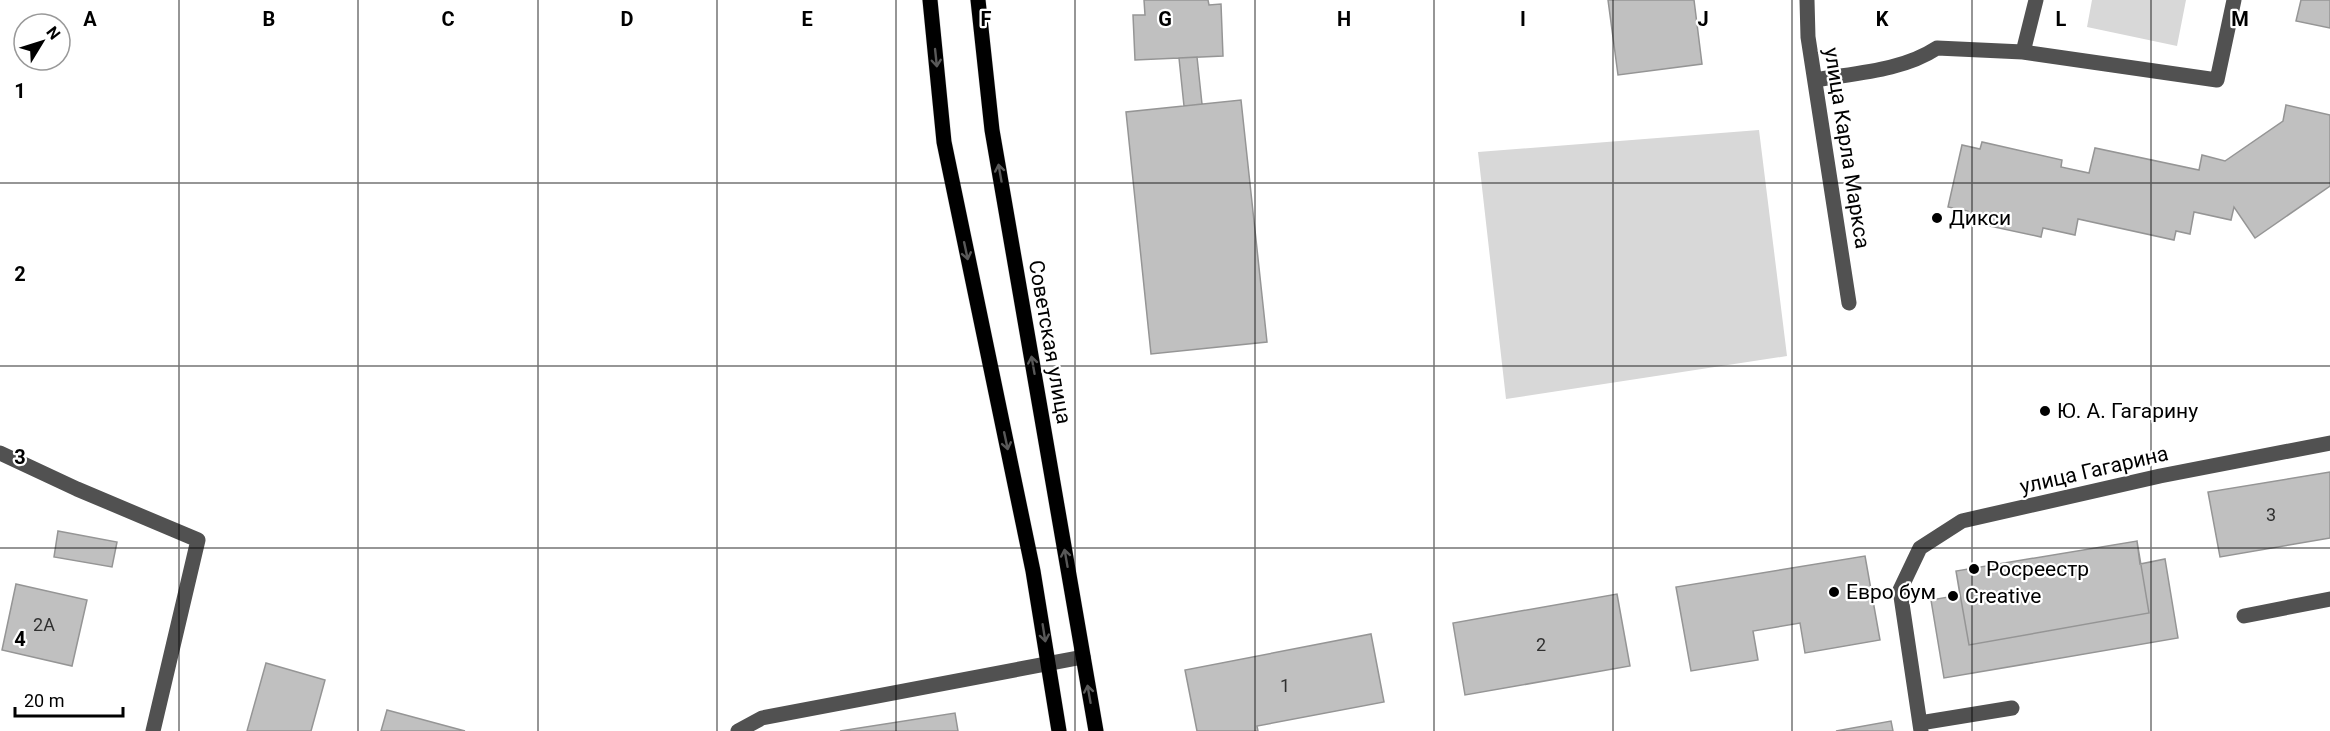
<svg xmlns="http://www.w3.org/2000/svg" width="2330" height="731" viewBox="0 0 2330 731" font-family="Roboto,sans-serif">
	<rect width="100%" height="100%" fill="#fff"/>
	<path fill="#d8d8d8" d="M2092,0H2186L2177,46L2087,27Z
		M1759,130L1787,356L1506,399L1478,152Z"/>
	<path fill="#c0c0c0" stroke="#959595" stroke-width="1.5" d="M1144,0H1208L1209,5L1221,4L1223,56L1135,60L1133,15H1145Z
		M1608,0H1694L1702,64L1618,75Z
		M2301,0H2330V28L2296,21Z
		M1197,57L1202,104L1184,106L1179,58Z
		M1241,100L1267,342L1151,354L1126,112Z
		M2286,105L2330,115V186L2255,238L2234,207L2231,220L2194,212L2190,234L2176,231L2174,240L2078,219L2075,235L2043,228L2041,237L1966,221L1968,211L1948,207L1962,145L1980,149L1982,142L2062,160L2061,167L2089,173L2095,148L2199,170L2202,155L2225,161L2283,121Z
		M2330,472V538L2220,557L2208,492Z
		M58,531L117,542L112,567L54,557Z
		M2137,541L2149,613L1969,645L1956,571Z
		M2137,541L2140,564L2165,559L2178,638L1944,678L1931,600L1960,595L1956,571Z
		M1865,556L1880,640L1805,653L1800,623L1753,631L1758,660L1691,671L1676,587Z
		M16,584L87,600L72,666L2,650Z
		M1617,594L1630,666L1465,695L1453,623Z
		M1371,634L1384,702L1257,726L1258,731H1197L1185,670Z
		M266,663L325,680L311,731H247Z
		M387,710L465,731H381Z
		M955,713L958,731H840Z
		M1891,721L1893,731H1836Z"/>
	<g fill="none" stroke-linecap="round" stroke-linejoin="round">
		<g stroke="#dbdbdb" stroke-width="16">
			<path id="major" d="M930,0L944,142L1033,571L1059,731
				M978,0L992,130L1096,731"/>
		</g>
		<path stroke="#515151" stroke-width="15" d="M1807,0L1808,37L1849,303
			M2023,52L2036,0
			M1815,80C1855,73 1902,71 1937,48L2023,52L2217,80L2234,0
			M0,453L77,489L198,540L153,731
			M2244,616L2330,599
			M1920,723L2012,708
			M738,731L762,718L1083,657
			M1921,731L1900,590L1920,548L1962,521L2160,476L2330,443"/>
		<use href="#major" stroke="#000" stroke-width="15"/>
	</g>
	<defs><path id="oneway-shaft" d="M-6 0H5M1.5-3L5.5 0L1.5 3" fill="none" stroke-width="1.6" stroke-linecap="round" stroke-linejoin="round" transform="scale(1.5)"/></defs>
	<g stroke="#595959">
		<use href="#oneway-shaft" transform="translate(936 58) rotate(84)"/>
		<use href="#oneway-shaft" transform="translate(1000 173) rotate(-100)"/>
		<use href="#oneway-shaft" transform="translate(966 251) rotate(78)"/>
		<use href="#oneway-shaft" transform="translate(1033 365) rotate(-100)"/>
		<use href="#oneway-shaft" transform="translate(1006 441) rotate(78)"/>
		<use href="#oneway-shaft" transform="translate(1066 558) rotate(-100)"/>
		<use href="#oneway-shaft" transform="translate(1044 633) rotate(81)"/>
		<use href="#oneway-shaft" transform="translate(1089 694) rotate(-100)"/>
	</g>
	<path fill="none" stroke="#000" stroke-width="1.5" stroke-opacity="0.55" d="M179,0V731M358,0V731M538,0V731M717,0V731M896,0V731M1075,0V731M1255,0V731M1434,0V731M1613,0V731M1792,0V731M1972,0V731M2151,0V731M0,183H2330M0,366H2330M0,548H2330"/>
	<g fill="#000" stroke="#fff" stroke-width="2">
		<circle cx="1937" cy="218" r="6"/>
		<circle cx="2045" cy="411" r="6"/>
		<circle cx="1974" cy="569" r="6"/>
		<circle cx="1834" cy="592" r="6"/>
		<circle cx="1953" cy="596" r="6"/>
	</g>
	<g text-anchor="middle" stroke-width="4.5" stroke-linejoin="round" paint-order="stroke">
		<g font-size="18" fill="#303030">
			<text x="2271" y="521">3</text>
			<text x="44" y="631">2А</text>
			<text x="1541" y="651">2</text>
			<text x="1285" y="692">1</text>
		</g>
		<g font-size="21" fill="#000" stroke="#fff">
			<text transform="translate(1847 148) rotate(81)" y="7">улица Карла Маркса</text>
			<text transform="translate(1050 342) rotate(80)" y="7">Советская улица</text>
			<text transform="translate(2094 470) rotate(-13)" y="7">улица Гагарина</text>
		</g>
		<g font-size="21" fill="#000" stroke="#fff" text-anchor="start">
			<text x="1949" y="225">Дикси</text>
			<text x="2057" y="418">Ю. А. Гагарину</text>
			<text x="1986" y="576">Росреестр</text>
			<text x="1846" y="599">Евро бум</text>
			<text x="1965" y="603">Creative</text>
		</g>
	</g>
	<g font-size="20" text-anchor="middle" font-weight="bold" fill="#000" stroke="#fff" stroke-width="4.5" stroke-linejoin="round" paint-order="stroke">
		<text x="90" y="26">A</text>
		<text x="269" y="26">B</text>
		<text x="448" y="26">C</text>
		<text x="627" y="26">D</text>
		<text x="807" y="26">E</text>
		<text x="986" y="26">F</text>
		<text x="1165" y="26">G</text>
		<text x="1344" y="26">H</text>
		<text x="1523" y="26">I</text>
		<text x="1703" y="26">J</text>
		<text x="1882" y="26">K</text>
		<text x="2061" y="26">L</text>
		<text x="2240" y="26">M</text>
		<text x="20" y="98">1</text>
		<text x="20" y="281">2</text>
		<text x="20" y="464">3</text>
		<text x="20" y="646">4</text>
	</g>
	<g transform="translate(42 42) rotate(52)"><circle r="28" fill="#ffffff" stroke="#999999" stroke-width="1.5"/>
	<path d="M0-4.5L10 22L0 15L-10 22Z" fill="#000000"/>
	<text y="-9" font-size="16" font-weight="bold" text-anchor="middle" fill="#000000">N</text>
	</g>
	<path d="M15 707v9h108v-9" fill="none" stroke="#000000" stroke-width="3"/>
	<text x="24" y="707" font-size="18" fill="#000000" stroke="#ffffff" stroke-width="4.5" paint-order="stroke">20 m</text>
</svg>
